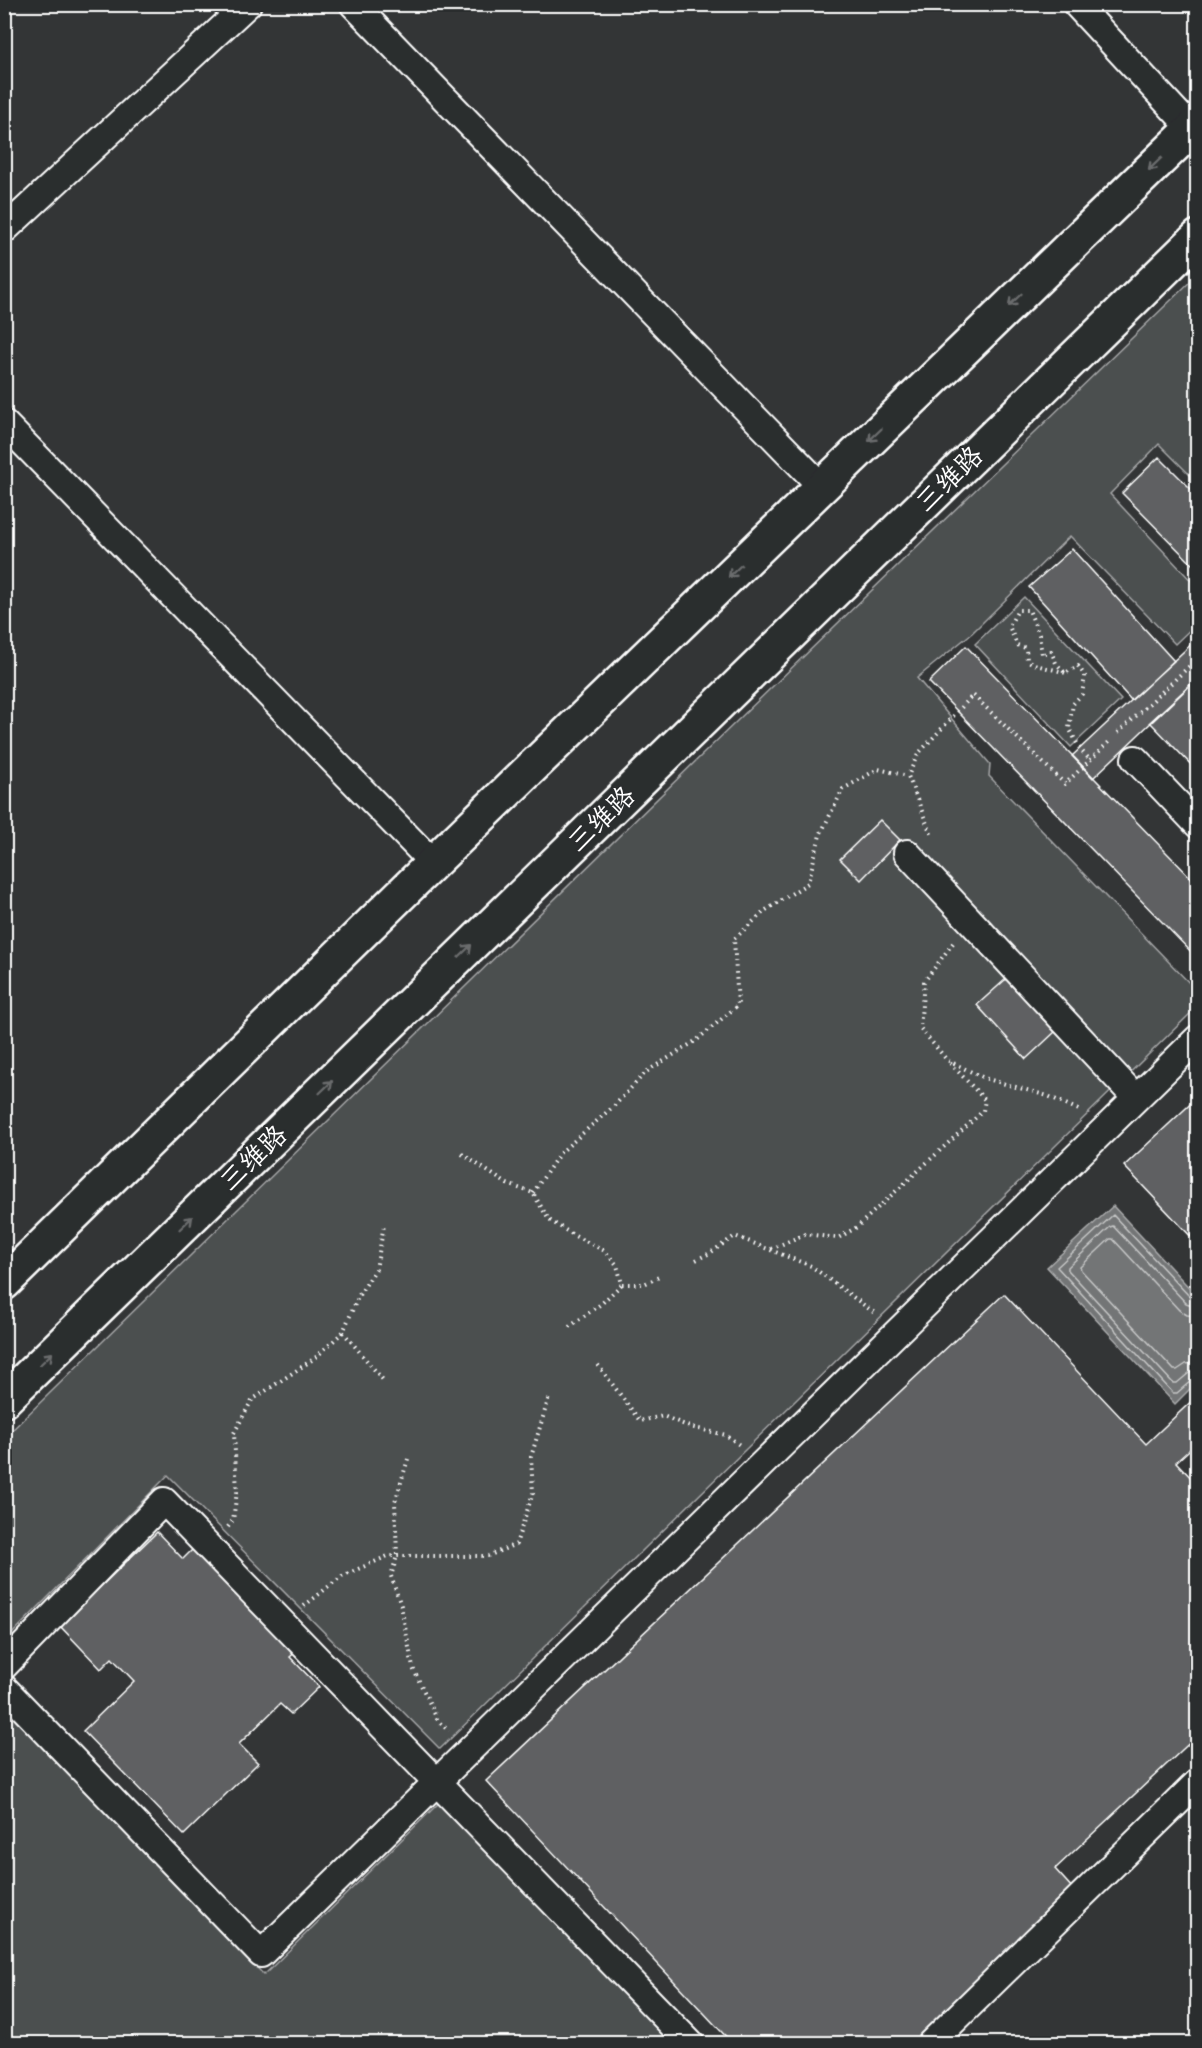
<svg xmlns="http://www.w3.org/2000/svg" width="1202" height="2048" viewBox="0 0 1202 2048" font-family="'Indie Flower','LXGW WenKai TC',sans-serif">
	<rect width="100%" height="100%" fill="#333536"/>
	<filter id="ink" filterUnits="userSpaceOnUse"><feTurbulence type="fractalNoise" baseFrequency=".0167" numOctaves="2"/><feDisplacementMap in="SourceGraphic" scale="12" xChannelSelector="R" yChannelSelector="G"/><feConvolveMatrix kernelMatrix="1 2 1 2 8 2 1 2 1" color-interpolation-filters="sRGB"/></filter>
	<g filter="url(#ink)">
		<path fill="#4c4f50" stroke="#a6a7a8" stroke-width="1.5" d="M1197,275V482L1159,444L1110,494L1197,587V623L1175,644L1070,536L972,633L917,678L990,764L989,776L1197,991V1007L440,1749L168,1475L5,1641V1437L703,754Z
			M1024,597L1121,700L1071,747L975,644Z
			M4,1703L264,1975L448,1794L691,2043H5Z"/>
		<path fill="#737576" stroke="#abacad" stroke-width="1.5" d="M1113,1206L1197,1296V1382L1175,1404L1047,1267Z"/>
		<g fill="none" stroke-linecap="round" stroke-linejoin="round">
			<path stroke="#c7c8c8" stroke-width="1.5" d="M1198,1300L1191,1298L1113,1215L1057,1267L1173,1393H1177L1192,1380L1198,1379
				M1198,1307L1186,1303L1113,1226L1110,1227L1068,1267V1270L1173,1383H1177L1189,1373L1198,1371
				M1198,1316L1187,1315L1179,1310L1113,1239H1110L1080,1267L1081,1270L1174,1370H1177L1186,1364L1198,1362"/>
		</g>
		<path fill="#5f6162" stroke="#fff" stroke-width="1.5" d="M1159,457L1198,496V570L1122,493Z
			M1072,549L1174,661L1131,700L1029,587Z
			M1198,638V678L1093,778L1072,756Z
			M966,646L1198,885V959L929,682Z
			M1190,685L1198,693V772L1150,722Z
			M880,820L900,840L861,880L840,859Z
			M1006,979L1055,1032L1026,1059L977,1005Z
			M1198,1097V1244L1124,1166Z
			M1004,1294L1146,1444L1198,1395V1442L1176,1462L1198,1485V1735L1055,1869L1074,1890L911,2044H733L486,1781Z
			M157,1532L183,1559L198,1544L300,1648L290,1657L319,1687L291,1714L280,1704L239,1744L258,1763L184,1835L83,1731L134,1681L112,1658L101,1669L60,1626Z"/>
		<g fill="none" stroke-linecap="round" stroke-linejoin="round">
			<g stroke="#fff" stroke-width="30">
				<path id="minor" d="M353,4L822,487
					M1076,4L1192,129
					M4,230L248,4
					M4,423L433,863
					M1135,759L1198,825
					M907,853L1136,1098
					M4,1666L164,1501L691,2044
					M4,1688L261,1954L1198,1038
					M930,2044L1198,1782"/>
			</g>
			<g stroke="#fff" stroke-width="38">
				<path id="secondary" d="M4,1283L433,863L1198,123
					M4,1400L1198,237"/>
			</g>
			<path stroke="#fff" stroke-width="4" stroke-dasharray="1.5 4.5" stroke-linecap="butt" d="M1065,673C1052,668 1039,668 1027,660L1026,648L1017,645L1009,626L1018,610H1029L1039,635L1042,655L1051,651L1056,663L1065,673L1078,666L1085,676L1082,694L1073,704L1069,728L1080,749L1090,760
				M1118,733L1198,658
				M931,834L908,776L918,754L973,695L1065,784L1110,741
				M953,943L924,982L920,1028L947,1060L984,1078L1048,1096L1081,1111
				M462,1154L507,1184L533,1193L549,1220L575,1236L605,1251L617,1265L622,1284L601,1304L569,1327
				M533,1193L559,1154L615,1105L646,1072L697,1040L738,1005L734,939L766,910L808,883L820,835L843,789L878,769L908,776
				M771,1249L805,1234L838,1238L857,1227L983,1111L985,1100L950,1063
				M696,1260L710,1253L735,1236L811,1266L876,1314
				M622,1284H644L661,1276
				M343,1332L383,1380
				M598,1365L640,1421L663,1416L690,1427L726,1435L741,1446
				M408,1459L395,1502L397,1556L391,1576L401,1606L413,1668L438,1721L449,1731
				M228,1527L233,1520L237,1492L234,1433L252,1400L315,1358L343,1332L359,1295L376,1269L384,1225
				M304,1606L342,1576L388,1556H488L516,1544L533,1493L531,1457L549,1397"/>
			<use href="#minor" stroke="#2a2d2e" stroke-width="26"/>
			<use href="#secondary" stroke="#2a2d2e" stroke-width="33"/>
		</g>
		<defs><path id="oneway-shaft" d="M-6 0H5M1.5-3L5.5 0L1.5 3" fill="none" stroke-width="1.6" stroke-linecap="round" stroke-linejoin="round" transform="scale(1.5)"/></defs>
		<g stroke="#6a6c6d">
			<use href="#oneway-shaft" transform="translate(1155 164) rotate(136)"/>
			<use href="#oneway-shaft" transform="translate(1015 300) rotate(136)"/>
			<use href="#oneway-shaft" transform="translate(875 435) rotate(136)"/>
			<use href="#oneway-shaft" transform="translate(735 571) rotate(136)"/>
			<use href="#oneway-shaft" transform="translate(465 951) rotate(-44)"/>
			<use href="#oneway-shaft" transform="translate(326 1087) rotate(-44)"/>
			<use href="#oneway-shaft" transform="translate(186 1223) rotate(-44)"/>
			<use href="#oneway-shaft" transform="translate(46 1359) rotate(-44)"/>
		</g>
	</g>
	<g text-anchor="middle" stroke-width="5" stroke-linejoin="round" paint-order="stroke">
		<g font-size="27" fill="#fff" stroke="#2a2d2e">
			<text transform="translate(949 479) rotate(-44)" y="9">三维路</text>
			<text transform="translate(601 819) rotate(-44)" y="9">三维路</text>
			<text transform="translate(253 1158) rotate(-44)" y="9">三维路</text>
		</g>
	</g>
	<rect width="1202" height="2048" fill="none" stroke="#2a2d2e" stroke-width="24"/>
	<rect x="12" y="12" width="1178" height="2024" fill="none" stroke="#fff" stroke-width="2" filter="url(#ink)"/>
</svg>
